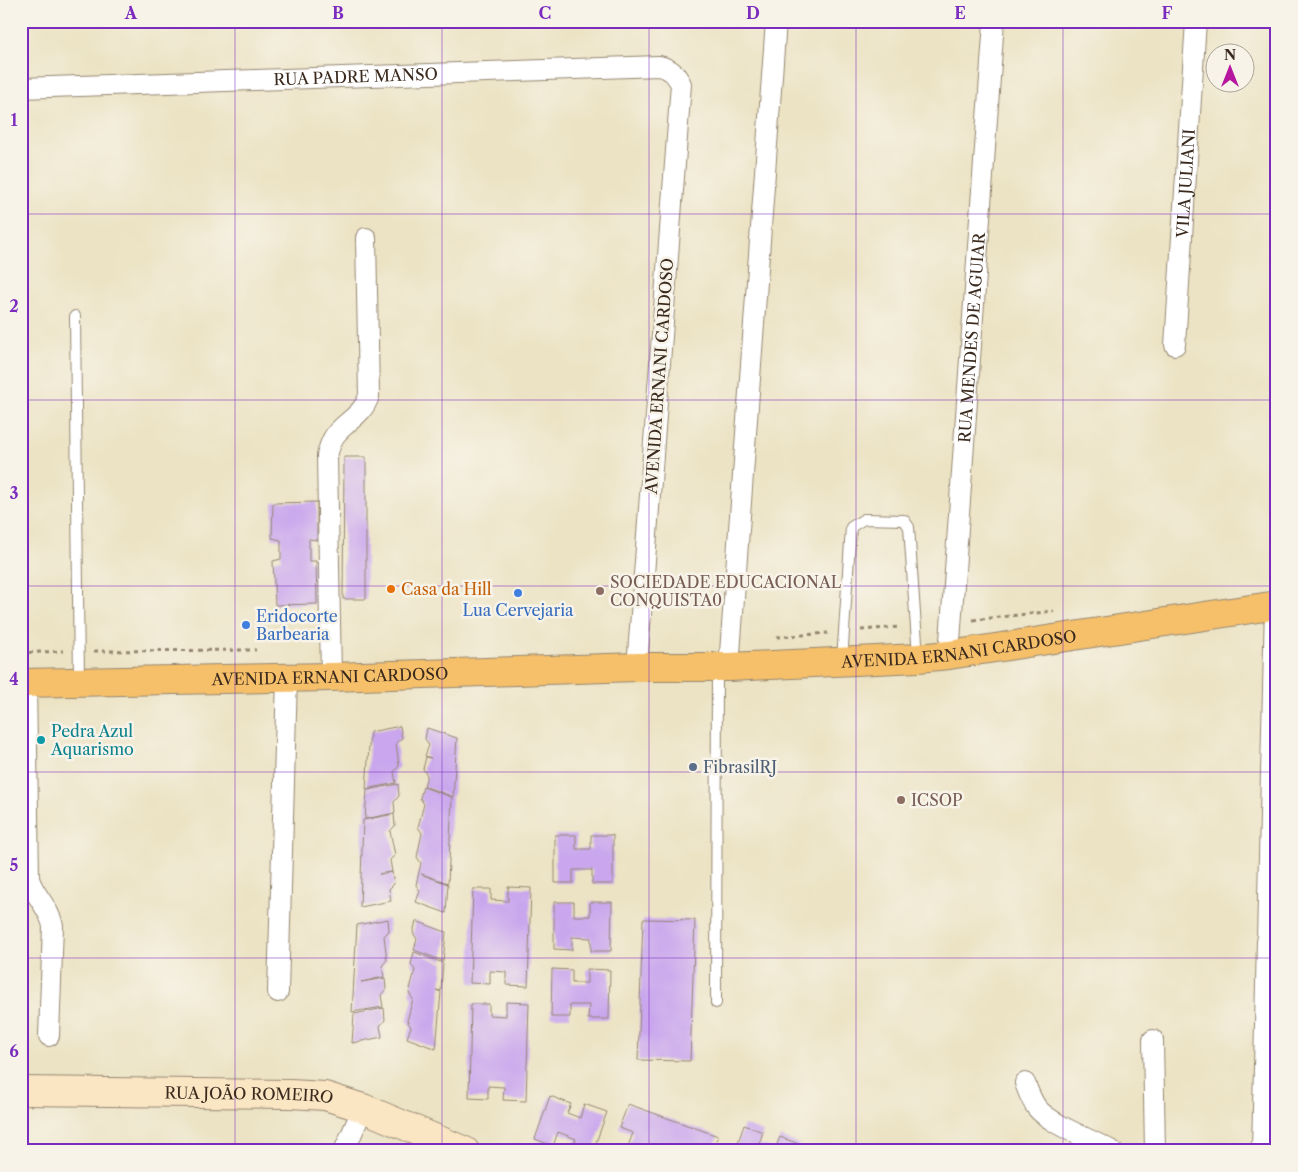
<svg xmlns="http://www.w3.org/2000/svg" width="1298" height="1172" viewBox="0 0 1298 1172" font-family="'Libre Caslon Text',serif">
	<rect width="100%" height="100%" fill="#f7f3e8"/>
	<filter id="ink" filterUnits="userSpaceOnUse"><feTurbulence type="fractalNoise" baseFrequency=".02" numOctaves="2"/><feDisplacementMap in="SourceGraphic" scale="10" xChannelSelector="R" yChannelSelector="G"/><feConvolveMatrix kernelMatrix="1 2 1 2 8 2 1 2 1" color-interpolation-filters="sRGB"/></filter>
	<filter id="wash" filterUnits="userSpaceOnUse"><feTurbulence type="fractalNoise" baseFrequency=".0096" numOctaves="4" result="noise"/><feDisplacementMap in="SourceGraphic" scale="20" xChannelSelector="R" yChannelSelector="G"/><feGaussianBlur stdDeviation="1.12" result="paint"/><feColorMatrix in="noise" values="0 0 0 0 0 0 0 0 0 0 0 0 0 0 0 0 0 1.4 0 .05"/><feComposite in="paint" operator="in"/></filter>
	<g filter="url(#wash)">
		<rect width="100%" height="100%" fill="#ece3c4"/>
		<g id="blocks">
			<path fill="#c9a6ed" d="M344,457H366V599H343Z
				M317,502V540L309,539V561H316L317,604L275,605L273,561L281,559V540L272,538L273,503Z
				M400,726L402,738L396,743L399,766L394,772L396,783L366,789L370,732Z
				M427,728L457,738L453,797L424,786L427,775L423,769L426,757L431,758L425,756L429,745L425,739Z
				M398,784L399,796L394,802L395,813L365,819L367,790Z
				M423,787L452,797L448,883L421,874L448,884L446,913L416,902L420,891L416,885L421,863L417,857L422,833L418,827L424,804L420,798Z
				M394,814L395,826L390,831L395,855L390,860L392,872L379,874L392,872L394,884L389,889L391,901L360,907L363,820Z
				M555,835H576V849H591V835H613V884H592V870H573V883H555Z
				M508,887L531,888L528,986L506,985V972L490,971V984L470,983L473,889H491V900L508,901Z
				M554,902H574V916H590V902H612L611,951H591V938L572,937V950L554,949Z
				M388,919L389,931L384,936L387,960L382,966L384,977L361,982L385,978L386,989L381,995L383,1007L352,1012L357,925Z
				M643,919L695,920L690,1061L638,1060Z
				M416,921L446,932L443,961L414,950L417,939L413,933Z
				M414,952L443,963L441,991L436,990L441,992L436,1049L407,1038L411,1027L407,1021L413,999L409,993L415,970L411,964Z
				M552,969L572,970V983H587V969L610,970L609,1019H588L589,1005H570V1017H551Z
				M506,1002L529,1003L526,1101L503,1100L504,1087L488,1086V1099L469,1098L471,1004H489V1015L506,1016Z
				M384,1008L385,1020L380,1026L382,1037L352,1043L354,1014Z
				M550,1096L571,1104L567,1113L580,1118L584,1104L607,1112L593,1151H571L576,1139L558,1132L553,1146L535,1139Z
				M628,1104L718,1136L712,1151H613L615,1145L627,1149L633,1133L619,1128Z
				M744,1125L763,1132L759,1144L775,1149L780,1137L799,1144L796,1151H735Z"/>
		</g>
	</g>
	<g filter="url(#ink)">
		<use href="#blocks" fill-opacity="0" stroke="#948671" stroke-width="1"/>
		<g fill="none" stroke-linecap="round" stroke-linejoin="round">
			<g stroke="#948671" stroke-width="12">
				<path id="lane" d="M75,316L79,681
					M842,661L851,527L864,519L904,520L909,527L918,657
					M716,1003L717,669"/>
			</g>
			<g stroke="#948671" stroke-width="22">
				<g id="street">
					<path id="s1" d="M21,88L659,66C671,69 675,73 681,84L637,667"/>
					<path id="s2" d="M1175,345L1196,21"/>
					<path id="s3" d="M949,655L994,21"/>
					<path d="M729,667L776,21"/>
					<path d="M331,677L327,456C329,448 331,440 336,434C348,420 363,414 369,396L366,238"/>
					<path d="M26,683L29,879C35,897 49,907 53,926L49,1036"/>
					<path d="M278,992L287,677"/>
					<path d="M1153,1040L1155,1151"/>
					<path d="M1025,1083C1028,1091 1031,1100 1037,1108C1050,1124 1092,1140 1112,1151"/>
					<path d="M344,1151L363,1108"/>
					<path d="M1262,1151L1275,605"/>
				</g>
			</g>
			<g stroke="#948671" stroke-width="30">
				<g id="secondary">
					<path id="s4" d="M21,1091L290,1094L325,1096L363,1108L465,1151"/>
				</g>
			</g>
			<g stroke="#948671" stroke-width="30">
				<g id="primary">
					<path id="s5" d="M21,683L331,677L637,667H729L918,658L949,655L1277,605"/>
				</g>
			</g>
			<path stroke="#948671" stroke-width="3" stroke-dasharray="4 4" stroke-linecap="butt" d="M973,620L1054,611
				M861,630L900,627
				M777,637L828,633
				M94,651L256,650
				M21,653L63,651"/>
			<use href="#lane" stroke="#fff" stroke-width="10"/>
			<use href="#street" stroke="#fff" stroke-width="20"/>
			<use href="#secondary" stroke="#fbe6c4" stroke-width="28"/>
			<use href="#primary" stroke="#f6c06b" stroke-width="28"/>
		</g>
	</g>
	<path fill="none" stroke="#7b2cbf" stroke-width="1" stroke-opacity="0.55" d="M235,21V1151M442,21V1151M649,21V1151M856,21V1151M1063,21V1151M21,214H1277M21,400H1277M21,586H1277M21,772H1277M21,958H1277"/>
	<circle fill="#e8710a" stroke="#f7f3e8" stroke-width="2" cx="391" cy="589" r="5"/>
	<g fill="#8d6e63" stroke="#f7f3e8" stroke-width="2">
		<circle cx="600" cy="591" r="5"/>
		<circle cx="901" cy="800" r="5"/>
	</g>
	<g fill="#3f7fe0" stroke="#f7f3e8" stroke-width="2">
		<circle cx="518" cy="593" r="5"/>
		<circle cx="246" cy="625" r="5"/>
	</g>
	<circle fill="#0f9aa8" stroke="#f7f3e8" stroke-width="2" cx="41" cy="740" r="5"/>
	<circle fill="#5c6f8a" stroke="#f7f3e8" stroke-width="2" cx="693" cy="767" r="5"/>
	<g text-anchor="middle" stroke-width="5" stroke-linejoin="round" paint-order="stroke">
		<g font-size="16" fill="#3b2a1e" stroke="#f7f3e8">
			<text dy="6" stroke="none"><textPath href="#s1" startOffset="335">RUA PADRE MANSO</textPath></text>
			<text dy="6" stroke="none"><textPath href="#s2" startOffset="162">VILA JULIANI</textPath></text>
			<text dy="6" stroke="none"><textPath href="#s3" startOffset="318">RUA MENDES DE AGUIAR</textPath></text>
			<text transform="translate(659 376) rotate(-86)" y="6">AVENIDA ERNANI CARDOSO</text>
			<text dy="6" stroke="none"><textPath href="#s5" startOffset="939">AVENIDA ERNANI CARDOSO</textPath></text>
			<text dy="6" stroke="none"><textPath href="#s5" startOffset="309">AVENIDA ERNANI CARDOSO</textPath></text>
			<text dy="6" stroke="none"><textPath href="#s4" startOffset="228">RUA JOÃO ROMEIRO</textPath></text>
		</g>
		<g font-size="16" fill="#785e54" stroke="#f7f3e8" text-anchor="start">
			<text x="610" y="588">SOCIEDADE EDUCACIONAL<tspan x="610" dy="18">CONQUISTA0</tspan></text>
			<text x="911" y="806">ICSOP</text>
		</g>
		<g font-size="16" fill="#c56008" stroke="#f7f3e8" text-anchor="start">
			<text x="401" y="595">Casa da Hill</text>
		</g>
		<g font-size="16" fill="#366cbe" stroke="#f7f3e8">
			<text x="518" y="616">Lua Cervejaria</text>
			<text x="256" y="622" text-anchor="start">Eridocorte<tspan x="256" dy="18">Barbearia</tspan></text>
		</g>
		<g font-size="16" fill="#0d838f" stroke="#f7f3e8" text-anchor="start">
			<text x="51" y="737">Pedra Azul<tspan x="51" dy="18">Aquarismo</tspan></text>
		</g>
		<g font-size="16" fill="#4e5e75" stroke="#f7f3e8" text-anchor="start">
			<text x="703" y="773">FibrasilRJ</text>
		</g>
	</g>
	<rect width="1298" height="1172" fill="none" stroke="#f7f3e8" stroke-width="55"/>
	<g transform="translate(1230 68)"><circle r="24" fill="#f7f3e8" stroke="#aca397"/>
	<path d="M0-4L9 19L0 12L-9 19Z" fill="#b5179e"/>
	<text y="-8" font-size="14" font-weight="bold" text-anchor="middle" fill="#3b2a1e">N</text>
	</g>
	<rect x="28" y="28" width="1242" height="1116" fill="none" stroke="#7b2cbf" stroke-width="2"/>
	<g font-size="16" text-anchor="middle" font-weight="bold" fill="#7b2cbf">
		<text x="131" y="19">A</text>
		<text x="338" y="19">B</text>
		<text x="545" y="19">C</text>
		<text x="753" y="19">D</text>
		<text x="960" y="19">E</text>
		<text x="1167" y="19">F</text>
		<text x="14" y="126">1</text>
		<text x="14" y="312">2</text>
		<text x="14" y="499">3</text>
		<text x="14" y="685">4</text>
		<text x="14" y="871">5</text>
		<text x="14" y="1057">6</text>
	</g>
</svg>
